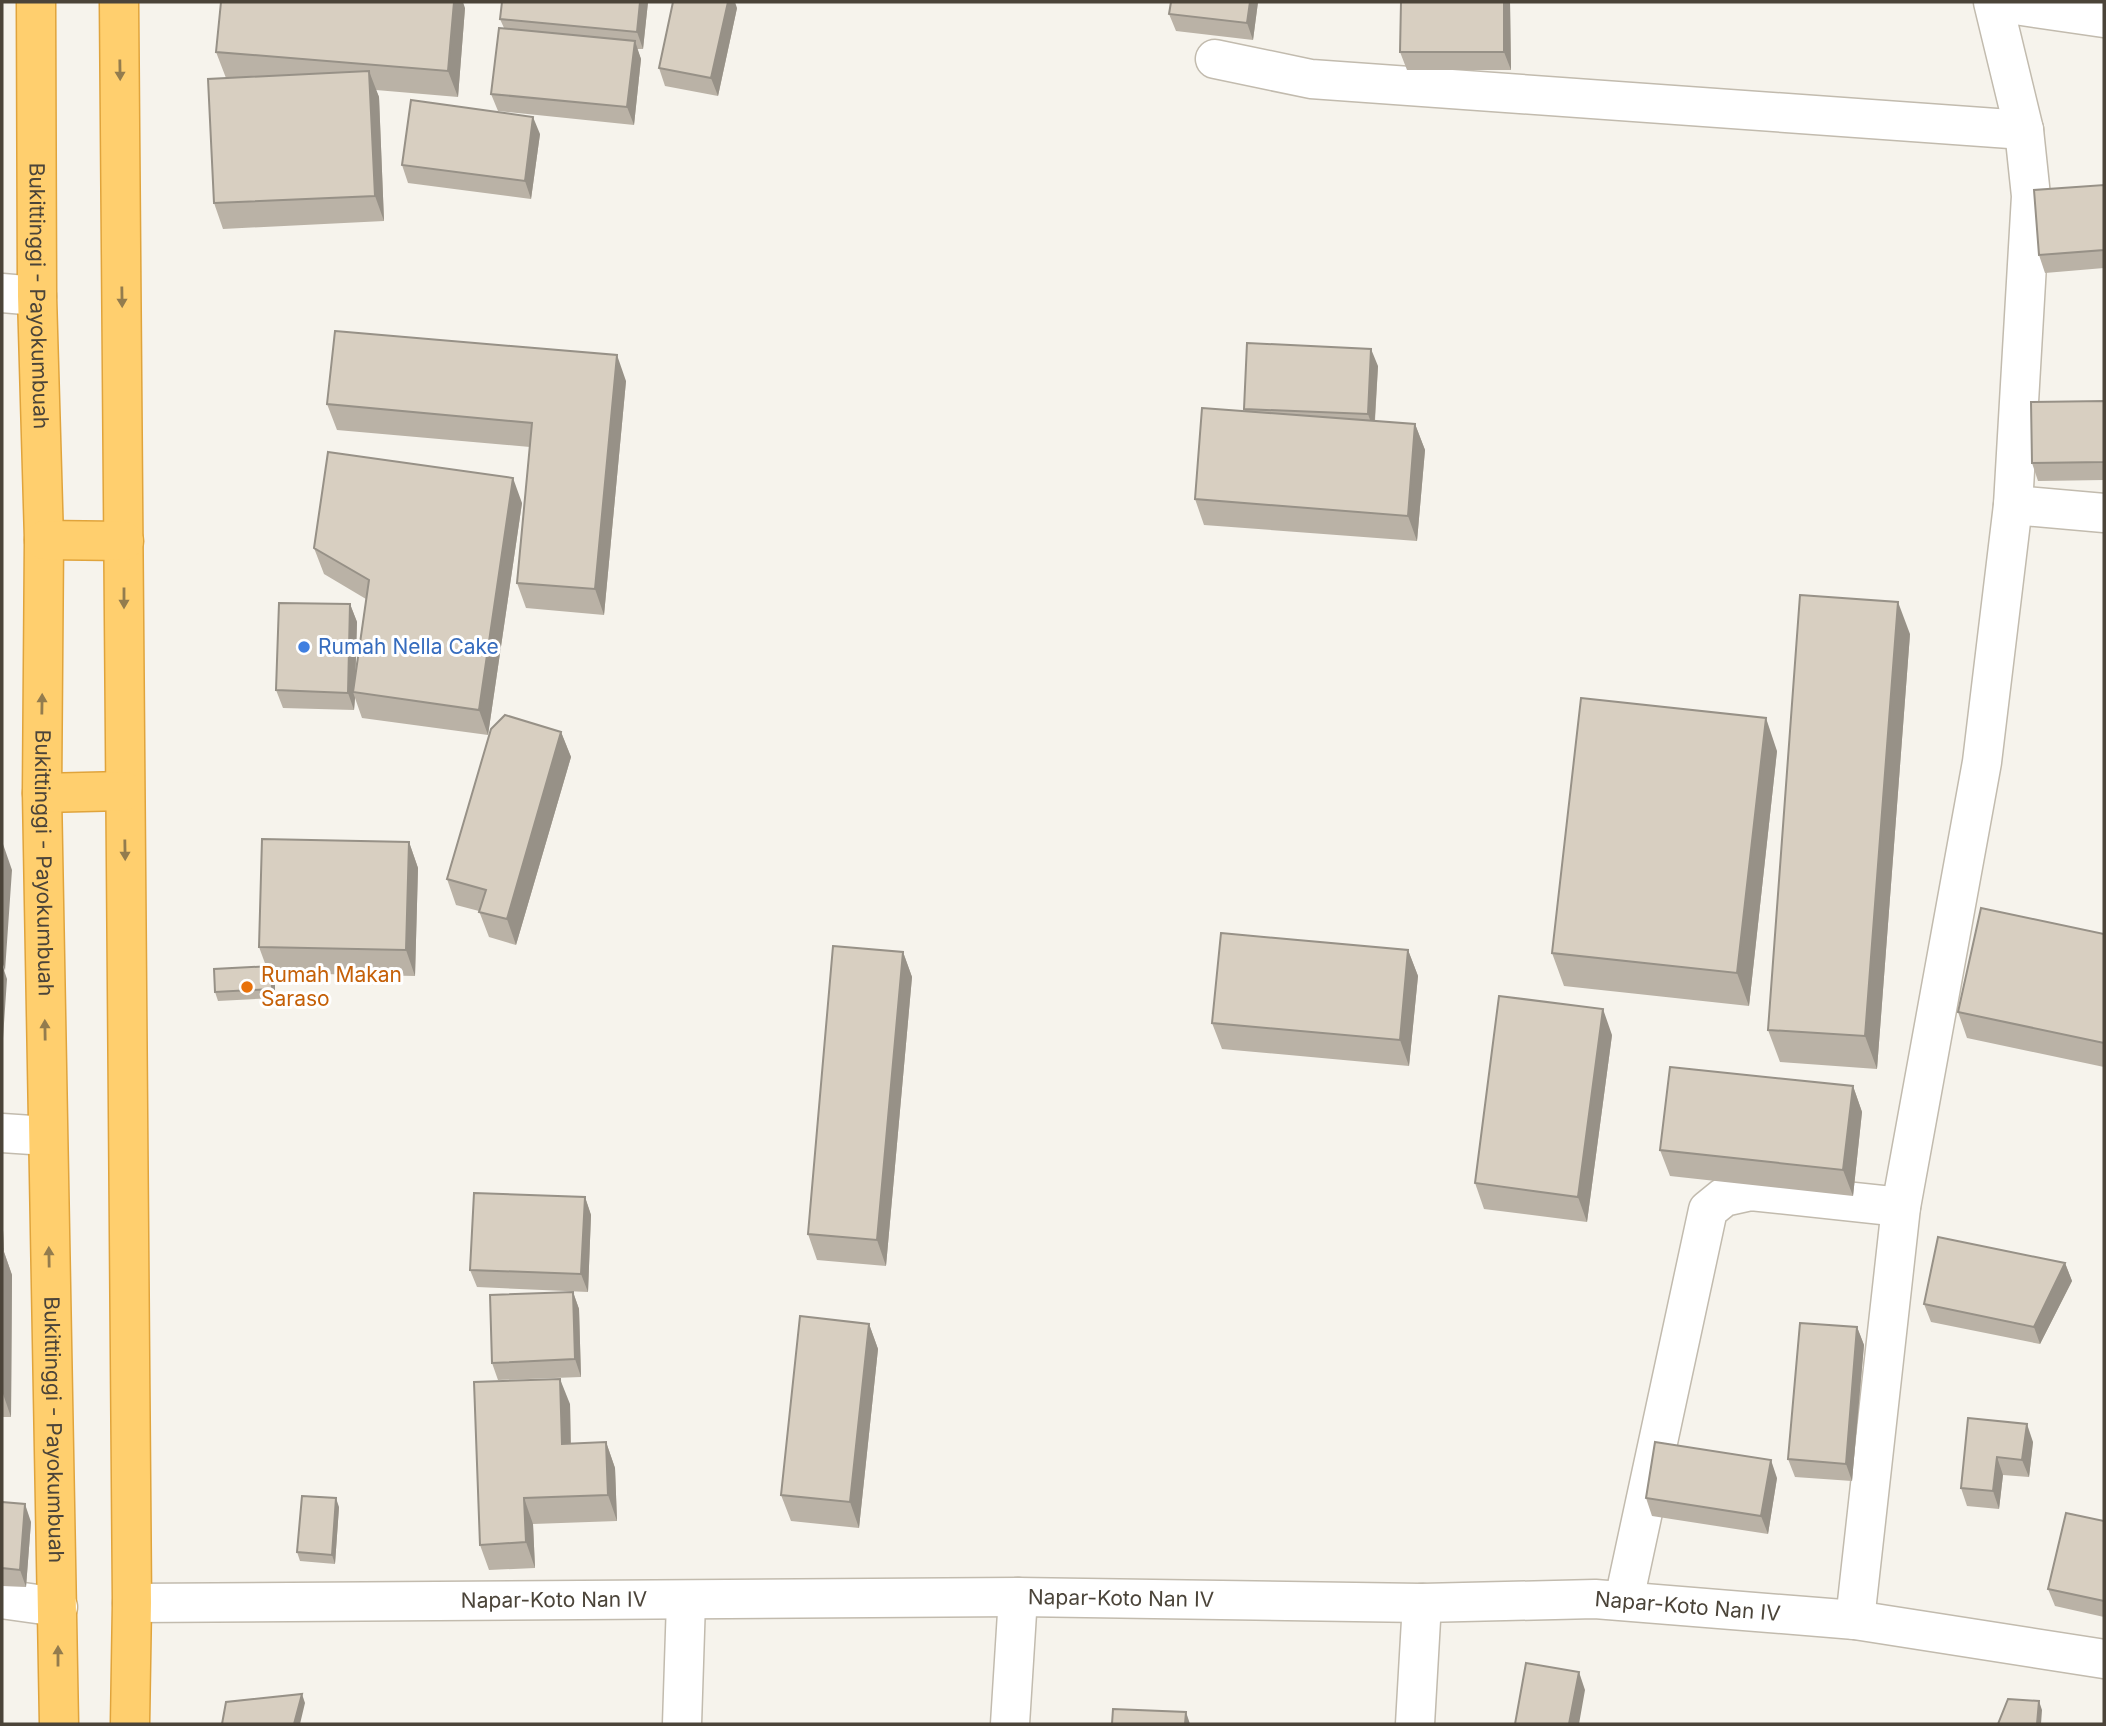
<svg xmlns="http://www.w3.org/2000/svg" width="2106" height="1726" viewBox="0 0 2106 1726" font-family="Inter,sans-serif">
	<rect width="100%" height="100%" fill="#f6f3ec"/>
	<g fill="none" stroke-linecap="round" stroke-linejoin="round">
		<g stroke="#c2bbae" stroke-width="41">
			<g id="minor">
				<path d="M1995,2L2104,18"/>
				<path d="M1215,59L1311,79L2024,130"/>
				<path d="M2,293L37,296"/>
				<path d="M2013,505L2104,513"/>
				<path d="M2,1133L47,1136"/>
				<path d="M2,1599L58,1607"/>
				<path d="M1624,1600L1708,1210L1724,1197L1751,1191L1901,1207"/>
				<path id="s1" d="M132,1603L1018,1597L1422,1603L1595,1599L1855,1620L2104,1659"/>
				<path d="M1855,1620L1901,1207L1982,762L2013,505L2031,196L2024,130L1993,2"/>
				<path d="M682,1724L686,1601"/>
				<path d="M1010,1724L1018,1597"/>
				<path d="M1415,1724L1422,1603"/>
			</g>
		</g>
		<g stroke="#e0a43c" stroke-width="41">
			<g id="highway">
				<path id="s2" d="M36,2L37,296L44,540L42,793L59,1724"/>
				<path d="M119,2L132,1603L130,1724"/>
				<path d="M44,540L124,541"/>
				<path d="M42,793L124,791"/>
			</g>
		</g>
		<use href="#minor" stroke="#fff" stroke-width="38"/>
		<use href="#highway" stroke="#ffcf6e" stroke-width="38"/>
	</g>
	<path fill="#bab2a6" d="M648,2L643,49H637L641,59L634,125L498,111L491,94L504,28L500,19Z
		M1171,2H1258L1253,40L1176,31L1169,14Z
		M1510,2L1511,70H1407L1400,52Z
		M465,8L458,97L376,90L379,97L384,221L223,229L214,203L226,78L216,52Z
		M737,8L718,96L665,86L659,68Z
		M540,134L531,199L408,183L402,165Z
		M2104,185V268L2045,273L2039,255Z
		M1378,366L1375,421L1415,424L1425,450L1417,541L1204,525L1195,499L1245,411L1244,409Z
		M626,381L604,615L526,608L517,583L530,447L337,430L327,404Z
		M2104,401V480L2038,481L2032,463Z
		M522,503L488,735L362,718L355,698L354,710L283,708L276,690L350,604L357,622L355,674L366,599L324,574L314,548Z
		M1910,634L1877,1069L1780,1062L1768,1030Z
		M561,732L571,757L516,945L489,937L479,911L456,905L447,879Z
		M1777,751L1749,1006L1564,986L1552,953Z
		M409,842L418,868L415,976L274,973L275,998L218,1001L215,992L266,966L259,947Z
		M2104,934V1067L1967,1038L1958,1012Z
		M1408,950L1418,976L1409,1066L1222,1049L1212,1023Z
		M903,952L912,977L886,1266L817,1260L808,1234Z
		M1612,1035L1587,1222L1484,1209L1475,1183Z
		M1853,1086L1862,1112L1853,1196L1670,1176L1660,1150Z
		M585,1197L591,1215L588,1292L477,1287L470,1270Z
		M2,1208L4,1252L12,1275L11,1417H2Z
		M2065,1263L2072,1281L2040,1344L1931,1322L1924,1304Z
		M573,1292L579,1309L581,1377L498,1380L492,1363Z
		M869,1324L878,1349L859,1528L791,1521L781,1495Z
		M1857,1327L1864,1345L1852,1481L1795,1477L1788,1459Z
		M570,1404L571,1444L606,1442L615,1468L617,1521L533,1524L535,1568L489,1570L480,1545Z
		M1968,1418L2033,1442L2029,1477L2003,1475L1999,1509L1967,1506L1961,1488Z
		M1777,1478L1768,1534L1652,1516L1646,1498Z
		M2,1502L31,1522L26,1587L2,1586Z
		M339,1507L335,1564L300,1561L297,1552Z
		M2104,1521V1617L2055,1606L2048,1589Z"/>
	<path fill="#979187" d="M454,2H463L465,8L458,97L448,71Z
		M640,2H648L643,49L637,32Z
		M728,2H735L737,8L718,96L711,78Z
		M1250,2H1258L1253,40L1247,23Z
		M1504,2H1510L1511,70L1504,52Z
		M635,41L641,59L634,125L627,107Z
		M369,71L379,97L384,221L375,196Z
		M533,117L540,134L531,199L525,181Z
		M1371,349L1378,366L1374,432L1368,414Z
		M617,355L626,381L604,615L595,589Z
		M1415,424L1425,450L1417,541L1408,516Z
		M2,460L3,491L2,488Z
		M513,478L522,503L488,735L479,710Z
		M1898,602L1910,634L1877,1069L1865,1036Z
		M350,604L357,622L355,693L353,692L355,698L354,710L348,693Z
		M1766,718L1777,751L1749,1006L1737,973Z
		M561,732L571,757L516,945L507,919Z
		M409,842L418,868L415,976L406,950Z
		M3,844L12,870L5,971L2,961V860Z
		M1408,950L1418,976L1409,1066L1400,1040Z
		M903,952L912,977L886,1266L877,1240Z
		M2,964L7,979L2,1053Z
		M271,966L275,975V998L272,989Z
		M1603,1009L1612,1035L1587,1222L1578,1197Z
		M1853,1086L1862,1112L1853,1196L1843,1170Z
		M585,1197L591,1215L588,1292L581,1274Z
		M2,1208L4,1252L12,1275L11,1417L2,1391L3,1251L2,1248Z
		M2065,1263L2072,1281L2040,1344L2034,1327Z
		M573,1292L579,1309L581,1377L575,1359Z
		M869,1324L878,1349L859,1528L850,1502Z
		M1857,1327L1864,1345L1852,1481L1846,1464Z
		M560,1379L570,1404L571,1470L562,1444Z
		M2027,1424L2033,1442L2029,1477L2022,1460Z
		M606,1442L615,1468L617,1521L608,1495Z
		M1997,1457L2003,1475L1999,1509L1993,1491Z
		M1771,1460L1777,1478L1768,1534L1761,1516Z
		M336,1498L339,1507L335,1564L332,1555Z
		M524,1498L533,1524L535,1568L526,1542Z
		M25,1504L31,1522L26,1587L20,1570Z
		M2,1634L3,1638L2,1654Z
		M1579,1672L1585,1690L1579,1724H1569Z
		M302,1694L305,1703L300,1724H294Z
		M2039,1701L2042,1710L2041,1724H2037Z
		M1186,1712L1190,1724H1185Z"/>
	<path fill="#d8cfc1" stroke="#979187" stroke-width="2" d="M221,2H454L448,71L216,52Z
		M502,2H640L637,32L500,19Z
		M673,2H728L711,78L659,68Z
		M1171,2H1250L1247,23L1169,14Z
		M1401,2H1504V52H1400Z
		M499,28L635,41L627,107L491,94Z
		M369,71L375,196L214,203L208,79Z
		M411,100L533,117L525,181L402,165Z
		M2104,185V250L2039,255L2034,190Z
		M335,331L617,355L595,589L517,583L532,423L327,404Z
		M1247,343L1371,349L1368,414L1244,409Z
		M2104,401V462L2032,463L2031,402Z
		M1202,408L1415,424L1408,516L1195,499Z
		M328,452L513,478L479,710L353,692L369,580L314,548Z
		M1800,595L1898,602L1865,1036L1768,1030Z
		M279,603L350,604L348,693L276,690Z
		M1581,698L1766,718L1737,973L1552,953Z
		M505,715L561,732L507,919L479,912L486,890L447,879L491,729Z
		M262,839L409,842L406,950L259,947Z
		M1981,908L2104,934V1043L1958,1012Z
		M1221,933L1408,950L1400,1040L1212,1023Z
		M833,946L903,952L877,1240L808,1234Z
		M271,966L272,989L215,992L214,969Z
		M1499,996L1603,1009L1578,1197L1475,1183Z
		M1670,1067L1853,1086L1843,1170L1660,1150Z
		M474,1193L585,1197L581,1274L470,1270Z
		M1938,1237L2065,1263L2034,1327L1924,1304Z
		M2,1249H3L2,1389Z
		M573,1292L575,1359L492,1363L490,1295Z
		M800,1316L869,1324L850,1502L781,1495Z
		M1800,1323L1857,1327L1846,1464L1788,1459Z
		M560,1379L562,1444L606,1442L608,1495L524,1498L526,1542L480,1545L474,1382Z
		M1968,1418L2027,1424L2022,1460L1997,1457L1993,1491L1961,1488Z
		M1655,1442L1771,1460L1761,1516L1646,1498Z
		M302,1496L336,1498L332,1555L297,1552Z
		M2,1502L25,1504L20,1570L2,1568Z
		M2066,1513L2104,1521V1601L2048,1589Z
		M1526,1663L1579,1672L1569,1724H1515Z
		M302,1694L294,1724H222L226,1702Z
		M2008,1699L2039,1701L2037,1724H1998Z
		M1113,1709L1186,1712L1185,1724H1112Z"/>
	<defs><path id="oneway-solid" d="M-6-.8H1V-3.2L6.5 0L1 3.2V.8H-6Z" transform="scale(1.75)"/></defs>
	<g fill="#937c4e">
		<use href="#oneway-solid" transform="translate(120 70) rotate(89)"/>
		<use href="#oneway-solid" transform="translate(122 297) rotate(89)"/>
		<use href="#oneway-solid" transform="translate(124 598) rotate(90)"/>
		<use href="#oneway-solid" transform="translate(42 704) rotate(-89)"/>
		<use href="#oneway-solid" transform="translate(125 850) rotate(89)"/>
		<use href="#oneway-solid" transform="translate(45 1030) rotate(-91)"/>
		<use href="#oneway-solid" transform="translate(49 1257) rotate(-91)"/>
		<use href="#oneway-solid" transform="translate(58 1656) rotate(-90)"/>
	</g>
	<circle fill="#3f7fe0" stroke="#fff" stroke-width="2.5" cx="304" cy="647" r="7"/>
	<circle fill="#e8710a" stroke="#fff" stroke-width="2.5" cx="247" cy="987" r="7"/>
	<g text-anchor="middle" stroke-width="6" stroke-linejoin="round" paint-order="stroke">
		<g font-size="21" fill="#4b4439" stroke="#fff">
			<text dy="7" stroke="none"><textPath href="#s2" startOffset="294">Bukittinggi - Payokumbuah</textPath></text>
			<text dy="7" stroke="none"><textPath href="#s2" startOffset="861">Bukittinggi - Payokumbuah</textPath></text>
			<text dy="7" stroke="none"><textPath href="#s2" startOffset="1428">Bukittinggi - Payokumbuah</textPath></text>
			<text dy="7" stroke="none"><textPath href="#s1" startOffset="989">Napar-Koto Nan IV</textPath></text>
			<text dy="7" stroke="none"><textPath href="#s1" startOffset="422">Napar-Koto Nan IV</textPath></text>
			<text dy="7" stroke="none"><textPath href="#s1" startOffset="1556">Napar-Koto Nan IV</textPath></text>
		</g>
		<g font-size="21" fill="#366cbe" stroke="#fff" text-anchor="start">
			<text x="318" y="654">Rumah Nella Cake</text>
		</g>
		<g font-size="21" fill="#c56008" stroke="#fff" text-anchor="start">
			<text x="261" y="982">Rumah Makan<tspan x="261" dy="24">Saraso</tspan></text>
		</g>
	</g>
	<rect width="2106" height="1726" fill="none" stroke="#4b4439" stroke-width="7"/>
</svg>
